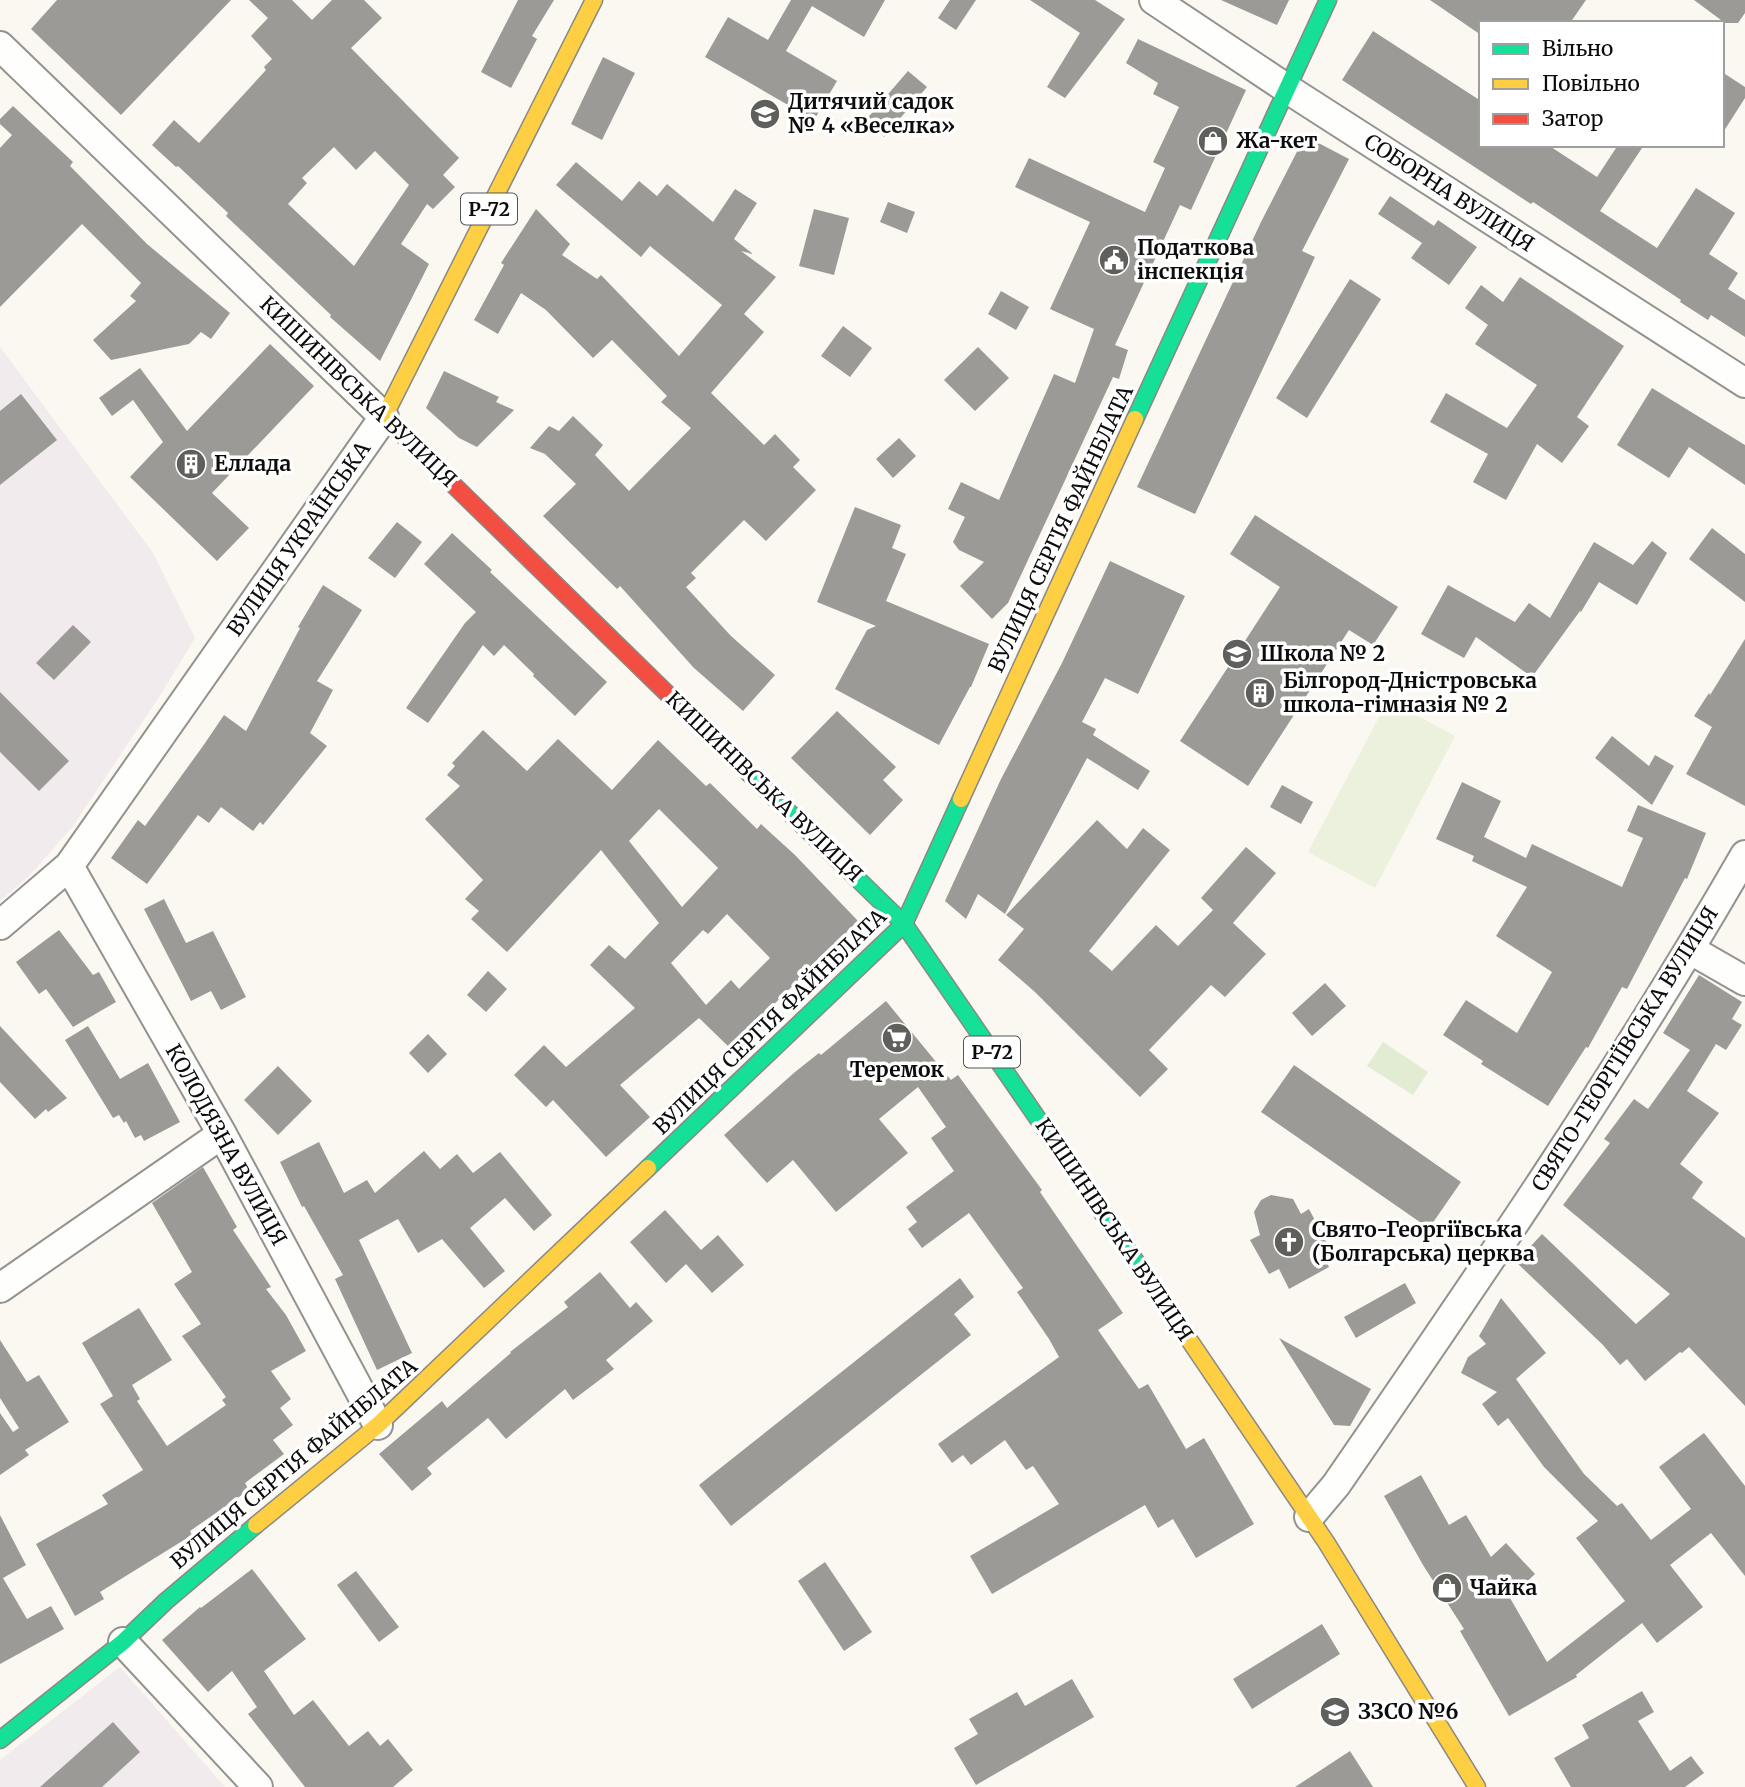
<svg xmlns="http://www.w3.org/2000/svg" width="1745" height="1787" viewBox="0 0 1745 1787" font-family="Merriweather,serif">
	<rect width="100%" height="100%" fill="#faf8f0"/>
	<path fill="#f1ebed" d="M0,347L153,553L195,638L161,694L73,826L29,876L0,901Z
		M120,1667L225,1787H0V1760Z"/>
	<path fill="#e1ecd3" d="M1383,1042L1428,1072L1413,1095L1367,1066Z"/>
	<path fill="#ebf1dc" d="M1388,700L1455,736L1375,888L1308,852Z"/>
	<path fill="#9c9a96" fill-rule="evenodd" d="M57,0H231L121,115L31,29Z
		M249,0H292L312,20L332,0H364L382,18L351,48L459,158L443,175L455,187L433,209L427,204L401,244L429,264L380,361L330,317L331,315L226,216L228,213L178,166L176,167L152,145L174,120L199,143L266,70L264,67L272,59L251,36L268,18ZM334,147L356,170L375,151L409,185L354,266L288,204L307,183L302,178Z
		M518,0H554L532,36L537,39L511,88L481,72Z
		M791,0H885L864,37L812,6L786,51L837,81L814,120L705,57L728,17L768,40Z
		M950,0H976L956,30L938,18Z
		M1030,0H1095L1125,19L1065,98L1047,87L1080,33Z
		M1221,0H1289L1277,25Z
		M1430,0H1586L1570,23H1481V35Z
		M1694,0H1745V13L1738,23H1725Z
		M1373,31L1481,101V145H1548L1597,177L1618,145H1644L1600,211L1657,248L1696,188L1735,213L1709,254L1738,273L1728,289L1745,300V337L1711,315L1708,320L1680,302L1681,300L1533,202L1531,204L1342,80Z
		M1138,39L1246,90L1191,210L1180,205L1115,345L1128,350L1119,379L1113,377L1008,603L992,619L960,586L984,562L959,550L953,542L965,517L948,509L961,482L999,500L1054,374L1075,383L1094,329L1050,309L1090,222L1015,187L1029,158L1145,212L1165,168L1153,162L1179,107L1153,94L1158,83L1126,63Z
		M603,57L635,73L602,140L571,124Z
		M908,71L927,87L884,137L865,121Z
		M1722,72L1745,87V98L1722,134Z
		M13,106L73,162L70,166L147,244L230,313L211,339L201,332L189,344L111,360L93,340L136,301L130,296L141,283L82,224L0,307V148L12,135L0,124V119Z
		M1305,136L1349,159L1302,251L1315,257L1195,514L1137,487L1261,222Z
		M576,162L622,201L639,181L657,196L667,184L713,222L735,189L757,203L734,239L753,254L741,251L776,277L744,314L764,332L711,393L764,445L775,434L800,460L793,467L816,490L766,541L744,520L691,573L696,578L686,587L731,636L775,675L743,711L694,668L620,586L617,589L543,516L576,484L545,454L530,448L549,426L559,431L573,416L603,445L595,455L629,491L691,428L661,402L667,396L612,340L593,358L546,310L521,293L498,334L474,320L504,265L501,263L536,209L570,244L562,255L597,279L601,275L679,356L722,305L650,246L641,257L556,185Z
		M1390,196L1434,226L1438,220L1477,247L1449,285L1411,258L1422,243L1378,214Z
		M888,202L915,212L907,233L880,222Z
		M814,209L849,218L834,275L799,266Z
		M1520,277L1624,346L1577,417L1589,426L1562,463L1537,444L1506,500L1473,482L1488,454L1430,422L1446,393L1507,428L1537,385L1475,344L1488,325L1465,308L1481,285L1503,302Z
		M1350,279L1381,299L1307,418L1276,398Z
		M1001,291L1029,307L1016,330L988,314Z
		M843,326L872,348L850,377L821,356Z
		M270,344L314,386L212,493L249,528L217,561L130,477L163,442L133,400L112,416L99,398L140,368L187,431Z
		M978,347L1009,378L975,411L944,380Z
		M444,371L499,397L496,402L514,410L477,447L459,438L426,408Z
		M1652,388L1745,445V485L1689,447L1669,478L1617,445Z
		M21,394L57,440L0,485V411Z
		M899,438L916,456L893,478L876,459Z
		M855,507L901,525L892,548L906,554L886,601L989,644L971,687H970L939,745L835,689L867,630L876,626L817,602Z
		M1255,515L1398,607L1373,645L1349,630L1248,786L1180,741L1280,587L1230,554Z
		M397,522L422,542L395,578L368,558Z
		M1712,528L1745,554V602L1689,559Z
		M452,533L492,570L490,572L607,682L575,716L533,676L534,674L504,645L494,656L483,645L428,723L406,708L465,623L476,612L424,564Z
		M1652,541L1667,553L1637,605L1599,582L1581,612L1580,611L1532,677L1476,637L1464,658L1421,634L1448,585L1515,622L1529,603L1550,618L1594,542L1633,565Z
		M1110,561L1185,596L1138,694L1105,678L1082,722L1096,729L1093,735L1150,771L1138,790L1087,758L1005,914L978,894L966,919L945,901L1001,779L1062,663Z
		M323,585L362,610L317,681L333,690L310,733L327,746L263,825L260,822L253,831L221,807L209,823L198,815L147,884L111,858L138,820L145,826L203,746L224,715L246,731L300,628L298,627Z
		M73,625L91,642L54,680L36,663Z
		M1745,639V806L1686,774L1712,727L1694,716L1709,693L1710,695Z
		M0,692L69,761L39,791L0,752Z
		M837,711L896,767L883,780L903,800L870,835L791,758Z
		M483,730L527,771L558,739L612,790L658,740L706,786L710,783L757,829L761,824L795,855L858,921L730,1048L699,1018L620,1085L650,1117L606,1157L553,1100L546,1107L514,1075L544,1045L566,1067L635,1008L590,965L609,945L625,959L659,923L601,850L507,952L471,919L479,911L465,899L483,880L425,819L460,786L447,775L455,766L452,763ZM659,809L718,868L682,907L629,841ZM727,914L770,958L739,989L731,980L706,1005L671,963L703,930L708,934Z
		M1612,736L1649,766L1655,755L1674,766L1652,805L1595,758Z
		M1462,782L1501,801L1484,837L1526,858L1532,844L1622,887L1643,838L1627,831L1638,805L1706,833L1687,879L1685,878L1627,989L1622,987L1588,1048L1586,1047L1548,1106L1481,1064L1483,1061L1443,1035L1466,1000L1517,1033L1552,972L1496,936L1527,887L1472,861L1474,856L1436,839Z
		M1282,785L1313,802L1301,824L1270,807Z
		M1097,820L1127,849L1143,828L1170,850L1089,951L1112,971L1156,925L1178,946L1213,910L1201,898L1246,847L1276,873L1233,923L1266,954L1225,997L1211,985L1149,1050L1168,1069L1140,1097L1035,992L998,960L1024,929L1006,915Z
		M164,899L186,943L213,931L246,997L221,1010L211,991L191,1001L144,909Z
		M59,930L93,975L99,972L116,1002L73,1027L46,989L39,994L16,962Z
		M488,971L507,989L486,1012L467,995Z
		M1699,975L1742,1002L1732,1019L1742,1025L1726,1050L1716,1044L1687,1091L1719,1113L1680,1164L1703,1182L1692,1198L1745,1238V1406L1689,1347L1682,1353L1680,1352L1645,1381L1627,1359L1620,1365L1603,1345L1516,1262L1542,1234L1636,1324L1670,1294L1563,1205L1610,1143L1604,1139L1634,1099L1648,1109L1690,1050L1663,1033Z
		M1325,983L1346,1006L1312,1036L1292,1013Z
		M886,1001L951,1080L958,1075L1042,1190L1040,1192L1123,1313L1098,1330L1139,1389L1148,1384L1186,1449L1204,1438L1254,1524L1196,1558L1173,1519L1158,1528L1145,1505L992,1594L970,1556L1059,1504L1033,1466L1026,1470L1005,1440L971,1465L963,1455L952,1463L938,1444L1059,1357L1049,1339L1017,1292L1023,1288L969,1213L922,1248L908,1229L917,1222L906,1207L954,1171L931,1138L946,1127L918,1087L879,1119L908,1153L836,1212L793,1160L767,1183L724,1135L795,1072L819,1053L821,1055Z
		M0,1026L67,1098L48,1112L46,1109L35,1119L0,1082Z
		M88,1026L120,1079L148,1063L180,1122L144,1141L141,1135L135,1138L126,1121L124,1123L119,1115L113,1118L65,1040Z
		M428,1034L447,1054L428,1073L409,1053Z
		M1294,1065L1461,1182L1434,1221L1427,1227L1261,1112Z
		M278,1066L312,1101L278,1135L244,1100Z
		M319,1142L344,1193L367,1180L375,1193L424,1151L440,1169L457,1154L473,1173L500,1152L552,1215L534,1231L505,1198L470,1228L505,1271L484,1288L442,1239L418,1253L398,1219L359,1240L412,1353L377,1370L335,1279L343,1275L304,1206L302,1207L280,1162Z
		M203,1167L237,1227L233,1230L271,1287L266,1289L286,1315L306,1351L271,1371L291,1399L280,1408L293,1425L273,1440L284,1454L245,1483L249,1490L190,1531L192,1535L100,1592L104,1599L75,1616L36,1544L108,1504L102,1495L143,1470L100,1404L113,1396L82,1343L139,1308L172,1360L132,1385L140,1399L137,1401L167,1446L226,1405L222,1400L226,1397L182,1336L201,1324L174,1284L192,1272L152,1203Z
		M1271,1195L1293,1199L1301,1214L1309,1209L1328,1245L1320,1249L1329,1267L1289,1289L1279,1269L1269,1274L1250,1240L1260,1235L1254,1212L1261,1200Z
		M665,1210L701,1250L718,1235L744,1265L712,1293L686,1264L666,1283L630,1242Z
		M600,1272L630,1308L636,1302L653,1321L606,1360L614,1369L573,1400L565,1389L506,1439L488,1418L427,1468L432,1474L412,1491L379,1454L442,1401L447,1408L511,1353L510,1352L568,1307L564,1302Z
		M960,1278L974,1297L954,1314L971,1335L731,1526L699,1485Z
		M1405,1283L1416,1303L1356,1338L1344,1317Z
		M1501,1298L1546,1353L1516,1379L1584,1474L1617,1506L1622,1503L1651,1540L1691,1509L1659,1467L1704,1433L1745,1486V1576L1711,1533L1670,1565L1703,1607L1657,1643L1642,1623L1576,1675L1577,1677L1509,1716L1460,1631L1464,1629L1423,1565L1384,1496L1421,1475L1449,1525L1466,1515L1491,1557L1506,1543L1535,1574L1510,1598L1547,1662L1625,1601L1576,1538L1598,1521L1544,1467L1508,1418L1498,1426L1482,1404L1497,1392L1461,1373L1468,1357L1486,1344L1479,1336Z
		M1279,1338L1371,1389L1350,1426L1334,1425Z
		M0,1340L27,1382L39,1375L69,1422L25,1450L29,1455L0,1475V1413L13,1432L19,1428L0,1398Z
		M0,1515L26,1565L3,1578L27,1619L51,1606L64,1629L0,1664Z
		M825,1562L872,1632L844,1651L798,1581Z
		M252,1569L306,1639L264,1671L294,1715L313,1700L349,1746L368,1731L380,1746L388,1739L413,1770L393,1787H305L248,1714L257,1707L232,1671L208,1692L162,1640L200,1607L201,1608Z
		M356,1571L399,1627L379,1642L337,1585Z
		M1322,1624L1340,1654L1252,1709L1233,1679Z
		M1072,1679L1094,1717L976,1785L954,1748L978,1734L969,1719L1017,1692L1025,1706Z
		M1642,1691L1654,1712L1638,1721L1670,1771L1691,1756L1704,1773L1685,1787H1571L1554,1758L1589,1738L1582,1725Z
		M113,1722L140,1752L102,1787H40Z
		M1350,1751L1373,1787H1295Z"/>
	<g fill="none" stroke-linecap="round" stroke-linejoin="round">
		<g stroke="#93928f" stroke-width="32">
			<path id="street" d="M1154,0L1286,88L1745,383
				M0,46L384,417L69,866L0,925
				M69,866L222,1134L378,1425
				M1691,950L1745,981
				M0,1288L222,1134
				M1309,1517L1336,1485C1478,1279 1620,1072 1745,855
				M123,1642L258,1787"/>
		</g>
		<g stroke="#8a8985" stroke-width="19">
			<path id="fast" d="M1135,419L1328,0
				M726,751L904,924L1152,1285
				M648,1168L904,924L961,799
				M0,1740L123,1642L166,1601L256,1525"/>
		</g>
		<g stroke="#8a8985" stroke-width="19">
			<path id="slow" d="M429,461L384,417L594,0
				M961,799L1135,419
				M1152,1285L1326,1542L1477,1787
				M256,1525L378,1425L648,1168"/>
		</g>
		<g stroke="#8a8985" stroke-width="19">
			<path id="jam" d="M429,461L726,751"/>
		</g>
		<use href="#street" stroke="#fefefd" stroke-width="28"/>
		<use href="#fast" stroke="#16e098" stroke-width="16"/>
		<use href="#slow" stroke="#ffcf43" stroke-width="16"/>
		<use href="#jam" stroke="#f24e42" stroke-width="16"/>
	</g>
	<defs>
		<g id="school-disc" transform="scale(1.575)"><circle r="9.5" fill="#5f5f5c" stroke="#fff"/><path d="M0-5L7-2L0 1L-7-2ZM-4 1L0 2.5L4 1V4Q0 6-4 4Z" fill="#fff"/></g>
		<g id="shop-disc" transform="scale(1.575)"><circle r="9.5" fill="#5f5f5c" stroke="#fff"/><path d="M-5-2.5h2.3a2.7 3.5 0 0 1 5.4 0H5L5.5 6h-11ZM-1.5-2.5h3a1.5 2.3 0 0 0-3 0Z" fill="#fff"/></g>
		<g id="civic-disc" transform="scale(1.575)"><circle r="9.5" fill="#5f5f5c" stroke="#fff"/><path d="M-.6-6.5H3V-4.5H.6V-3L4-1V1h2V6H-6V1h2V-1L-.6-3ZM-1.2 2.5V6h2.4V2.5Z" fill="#fff"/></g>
		<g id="building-disc" transform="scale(1.575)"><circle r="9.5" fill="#5f5f5c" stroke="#fff"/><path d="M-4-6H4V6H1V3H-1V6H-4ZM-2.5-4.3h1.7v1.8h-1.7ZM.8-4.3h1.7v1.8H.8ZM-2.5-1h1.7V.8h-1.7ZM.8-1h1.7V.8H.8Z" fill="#fff"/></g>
		<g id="supermarket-disc" transform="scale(1.575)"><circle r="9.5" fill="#5f5f5c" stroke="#fff"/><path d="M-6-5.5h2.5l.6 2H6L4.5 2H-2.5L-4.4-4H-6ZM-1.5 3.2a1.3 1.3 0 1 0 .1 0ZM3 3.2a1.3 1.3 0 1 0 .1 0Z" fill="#fff"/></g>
		<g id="church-disc" transform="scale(1.575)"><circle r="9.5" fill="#5f5f5c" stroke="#fff"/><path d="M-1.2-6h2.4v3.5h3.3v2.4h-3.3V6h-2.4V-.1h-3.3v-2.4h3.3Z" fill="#fff"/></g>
	</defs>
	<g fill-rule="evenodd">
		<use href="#school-disc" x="765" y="114"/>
		<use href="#shop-disc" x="1213" y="141"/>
		<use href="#civic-disc" x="1114" y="260"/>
		<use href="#building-disc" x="191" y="464"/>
		<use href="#school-disc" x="1237" y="654"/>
		<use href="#building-disc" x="1260" y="693"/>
		<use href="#supermarket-disc" x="897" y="1038"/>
		<use href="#church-disc" x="1289" y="1242"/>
		<use href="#shop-disc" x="1447" y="1588"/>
		<use href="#school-disc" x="1335" y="1712"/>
	</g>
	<g text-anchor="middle" stroke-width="7" stroke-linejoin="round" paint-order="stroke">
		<g fill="#fff" stroke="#555" stroke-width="2">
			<rect x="461" y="193.5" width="56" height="31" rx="5"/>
			<rect x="964" y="1036.5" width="56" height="31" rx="5"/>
		</g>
		<g font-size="19" font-weight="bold" fill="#0c0c0c">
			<text x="489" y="216">Р-72</text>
			<text x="992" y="1059">Р-72</text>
		</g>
		<g font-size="21" font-weight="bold" fill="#0c0c0c" stroke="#fff" text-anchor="start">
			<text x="788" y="109">Дитячий садок<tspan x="788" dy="24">№ 4 «Веселка»</tspan></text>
			<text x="1236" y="148">Жа-кет</text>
			<text x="1137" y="255">Податкова<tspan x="1137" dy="24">інспекція</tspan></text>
			<text x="214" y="471">Еллада</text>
			<text x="1260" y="661">Школа № 2</text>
			<text x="1283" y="688">Білгород-Дністровська<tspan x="1283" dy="24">школа-гімназія № 2</tspan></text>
			<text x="897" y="1077" text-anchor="middle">Теремок</text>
			<text x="1312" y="1237">Свято-Георгіївська<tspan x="1312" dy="24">(Болгарська) церква</tspan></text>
			<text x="1470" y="1595">Чайка</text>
			<text x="1358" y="1719">ЗЗСО №6</text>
		</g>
		<g font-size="21" fill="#0c0c0c" stroke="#fff">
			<text transform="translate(1449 193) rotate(33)" y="7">СОБОРНА ВУЛИЦЯ</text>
			<text transform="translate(358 392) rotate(44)" y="7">КИШИНІВСЬКА ВУЛИЦЯ</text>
			<text transform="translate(1061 529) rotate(-65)" y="7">ВУЛИЦЯ СЕРГІЯ ФАЙНБЛАТА</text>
			<text transform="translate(299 539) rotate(-55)" y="7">ВУЛИЦЯ УКРАЇНСЬКА</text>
			<text transform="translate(764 787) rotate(44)" y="7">КИШИНІВСЬКА ВУЛИЦЯ</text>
			<text transform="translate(770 1022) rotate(-44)" y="7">ВУЛИЦЯ СЕРГІЯ ФАЙНБЛАТА</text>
			<text transform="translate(1625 1049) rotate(-58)" y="7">СВЯТО-ГЕОРГІЇВСЬКА ВУЛИЦЯ</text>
			<text transform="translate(226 1145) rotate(61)" y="7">КОЛОДЯЗНА ВУЛИЦЯ</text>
			<text transform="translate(1114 1230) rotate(56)" y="7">КИШИНІВСЬКА ВУЛИЦЯ</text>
			<text transform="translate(294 1464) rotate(-40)" y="7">ВУЛИЦЯ СЕРГІЯ ФАЙНБЛАТА</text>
		</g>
	</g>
	<rect x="1479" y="21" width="245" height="126" fill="#ffffff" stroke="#9e9e9e" stroke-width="2"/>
	<rect x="1493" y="44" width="35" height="10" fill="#16e098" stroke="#9e9e9e" stroke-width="2"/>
	<text x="1542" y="56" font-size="21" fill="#0c0c0c">Вільно</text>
	<rect x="1493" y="79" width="35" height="10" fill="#ffcf43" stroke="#9e9e9e" stroke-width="2"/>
	<text x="1542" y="91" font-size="21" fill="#0c0c0c">Повільно</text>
	<rect x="1493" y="114" width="35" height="10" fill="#f24e42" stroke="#9e9e9e" stroke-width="2"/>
	<text x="1542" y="126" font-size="21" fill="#0c0c0c">Затор</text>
</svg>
